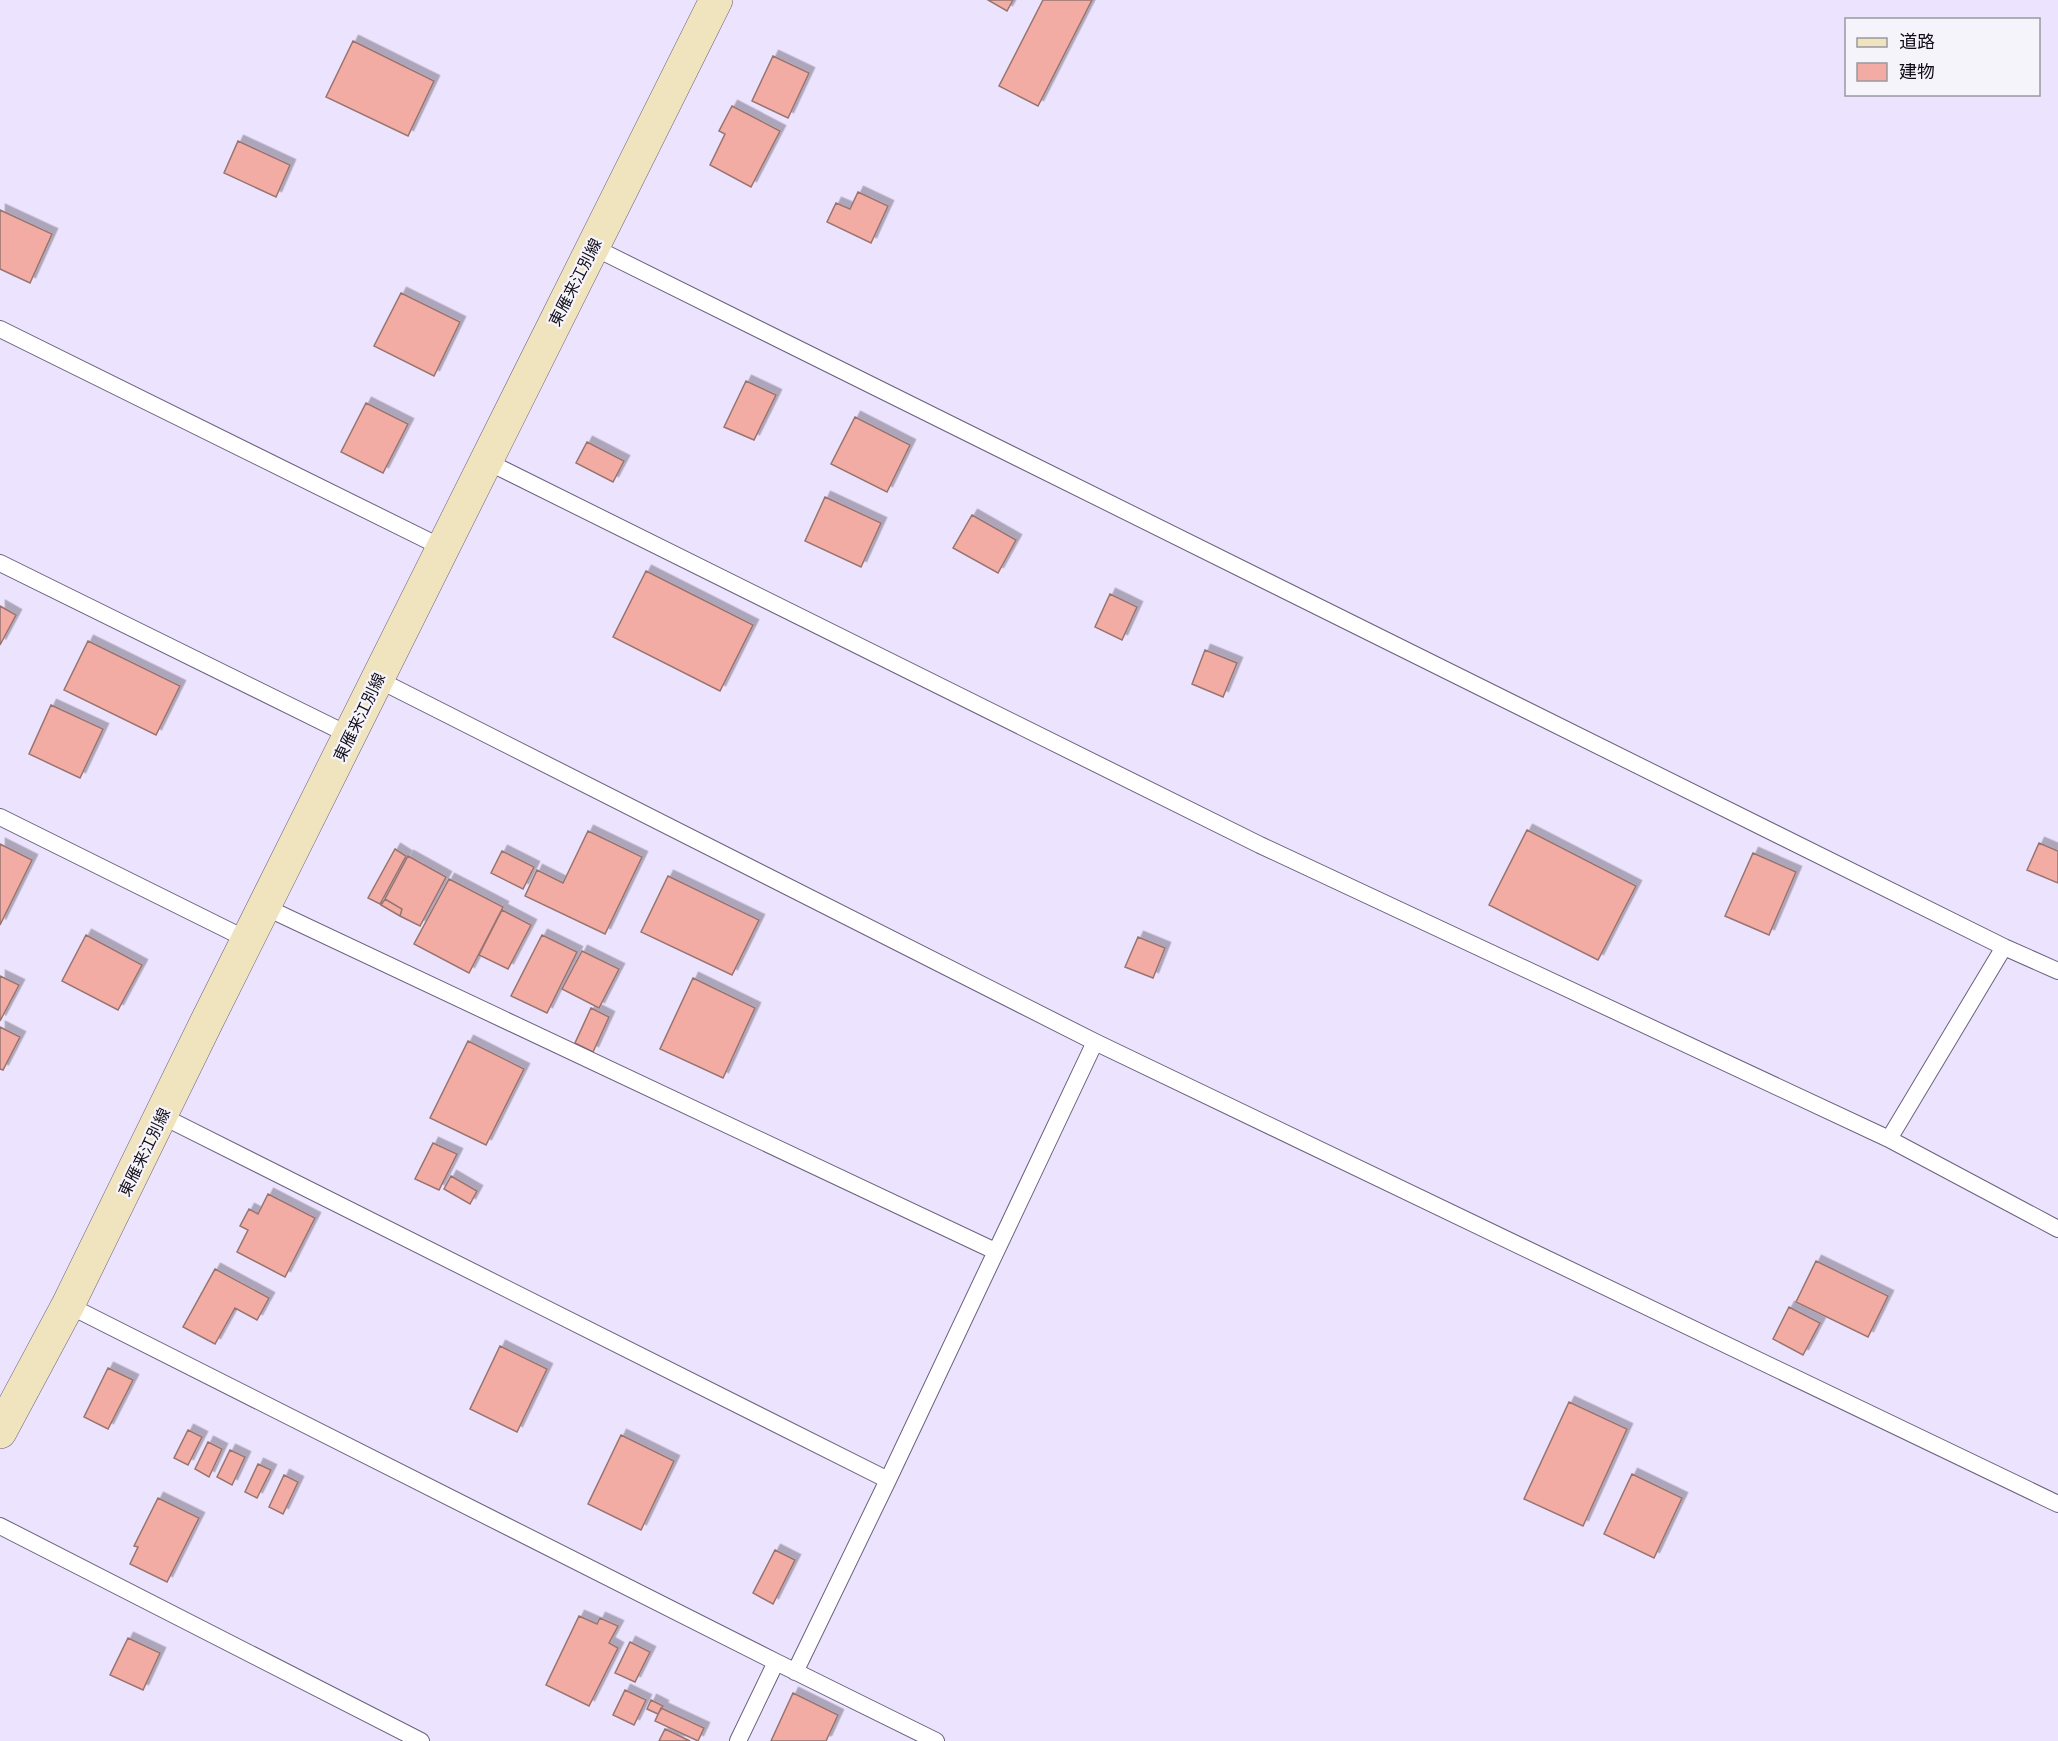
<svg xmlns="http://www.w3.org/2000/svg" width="2058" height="1741" viewBox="0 0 2058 1741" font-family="Georgia,'Noto Sans JP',serif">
	<defs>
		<filter id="shadow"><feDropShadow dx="5.5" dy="-5.5" stdDeviation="0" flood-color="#0004"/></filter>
	</defs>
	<rect width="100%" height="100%" fill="#ece3fe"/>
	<path fill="#f3aca4" stroke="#98746f" stroke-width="1.5" filter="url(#shadow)" d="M988,0H1013L1007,11Z
		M1043,0H1092L1038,106L999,86Z
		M353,41L434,81L408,136L326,97Z
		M773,56L809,73L788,118L752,101Z
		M732,106L780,131L751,187L710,165L725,134L719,131Z
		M238,141L290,165L276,197L224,173Z
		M858,192L888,206L871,243L827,222L836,203L850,209Z
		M0,210L52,234L30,283L0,269Z
		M401,293L460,322L434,376L374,346Z
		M746,381L776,395L754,440L724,427Z
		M366,403L408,424L383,473L341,452Z
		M855,417L910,445L887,492L831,464Z
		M587,442L624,461L613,482L576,463Z
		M825,497L881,523L861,567L805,541Z
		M972,515L1016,540L998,573L953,548Z
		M646,571L753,625L720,691L613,637Z
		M1110,594L1137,607L1122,640L1095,627Z
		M0,606L16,615L0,645Z
		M88,641L180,686L156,735L64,690Z
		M1205,650L1237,663L1223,697L1192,684Z
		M51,705L103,729L80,778L29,754Z
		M1527,830L1636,886L1598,960L1489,905Z
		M588,831L642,857L605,934L525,896L537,870L563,883Z
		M2039,843L2058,851V883L2027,870Z
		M0,844L32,860L0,925Z
		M395,849L406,856L380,904L368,898Z
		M502,851L534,867L523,889L491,873Z
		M1753,853L1796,872L1769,935L1725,916Z
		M408,856L446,877L420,926L400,916L402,909L385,899Z
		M668,876L759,920L732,975L641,932Z
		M449,879L503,907L469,973L414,944Z
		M385,899L402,909L400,916L381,905Z
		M502,910L531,925L508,969L479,955Z
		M86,935L142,965L118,1010L62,981Z
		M542,935L577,952L547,1013L511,996Z
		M1138,937L1165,948L1153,978L1125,967Z
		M582,951L619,969L599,1008L562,989Z
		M0,976L19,985L0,1021Z
		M693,978L755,1008L723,1078L660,1049Z
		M591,1008L609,1017L593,1052L575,1043Z
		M0,1027L20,1037L3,1070L0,1069Z
		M468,1041L524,1069L486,1145L430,1118Z
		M433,1143L457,1154L439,1190L415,1179Z
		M451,1176L477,1191L470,1204L444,1189Z
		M268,1194L315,1218L285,1277L237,1252L248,1230L240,1226L249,1209L258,1214Z
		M1816,1261L1888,1296L1868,1337L1796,1302Z
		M215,1269L269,1298L257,1320L235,1308L215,1344L183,1327Z
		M1789,1307L1820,1323L1803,1355L1773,1339Z
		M500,1346L547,1369L517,1432L470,1409Z
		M108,1368L133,1380L108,1429L84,1417Z
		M1569,1402L1627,1429L1583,1526L1524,1499Z
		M188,1430L202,1437L188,1465L174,1458Z
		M621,1435L674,1461L641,1530L588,1504Z
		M208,1442L222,1449L209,1477L195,1469Z
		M230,1450L245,1457L232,1485L217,1477Z
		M258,1464L271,1470L257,1498L245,1492Z
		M1632,1474L1682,1498L1654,1558L1604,1534Z
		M284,1475L298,1482L283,1514L269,1507Z
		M158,1498L199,1518L167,1582L130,1564L138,1547L134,1546Z
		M775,1550L795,1560L773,1604L753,1593Z
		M579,1616L597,1624L600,1618L618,1626L609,1643L618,1648L589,1706L546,1685Z
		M128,1638L160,1653L143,1690L110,1675Z
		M630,1642L650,1652L635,1682L615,1673Z
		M625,1690L646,1700L634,1725L613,1715Z
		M793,1693L838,1715L826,1741H771Z
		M651,1700L663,1706L658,1714L647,1709Z
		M661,1708L704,1728L698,1741L655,1721Z
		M665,1729L690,1741H659Z"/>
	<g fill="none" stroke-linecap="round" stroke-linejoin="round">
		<g stroke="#6b617e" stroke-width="18">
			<path id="lane" d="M593,247L2004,947
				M0,329L443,548
				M486,461L1260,845L1889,1139L2058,1229
				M0,563L349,735
				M377,679L1095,1042L2058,1504
				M0,817L248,940
				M265,907L995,1251
				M162,1116L888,1480
				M1889,1139L2004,947L2058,971
				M68,1305L776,1662L936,1741
				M0,1526L421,1741
				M795,1672L888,1480L1095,1042
				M738,1741L776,1662"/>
		</g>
		<g stroke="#6b617e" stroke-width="34">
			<path id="secondary" d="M0,1432L68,1305L205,1025L716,0"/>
		</g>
		<use href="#lane" stroke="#fff" stroke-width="16"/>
		<use href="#secondary" stroke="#f0e4bf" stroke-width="33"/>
	</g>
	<g text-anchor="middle" stroke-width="4.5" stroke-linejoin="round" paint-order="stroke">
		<g font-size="16" fill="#110d18" stroke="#f6f4fb">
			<text transform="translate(575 282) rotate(-63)" y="6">東雁来江別線</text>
			<text transform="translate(359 717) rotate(-64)" y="6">東雁来江別線</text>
			<text transform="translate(144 1152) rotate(-64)" y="6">東雁来江別線</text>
		</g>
	</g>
	<rect x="1845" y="18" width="195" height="78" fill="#f6f4fb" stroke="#9a98a0" stroke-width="1.5"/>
	<rect x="1857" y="38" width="30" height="9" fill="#f0e4bf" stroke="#9a98a0" stroke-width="1.5"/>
	<text x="1899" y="48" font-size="18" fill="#110d18">道路</text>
	<rect x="1857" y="63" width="30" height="18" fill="#f3aca4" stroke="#9a98a0" stroke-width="1.5"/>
	<text x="1899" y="78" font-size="18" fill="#110d18">建物</text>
</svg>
